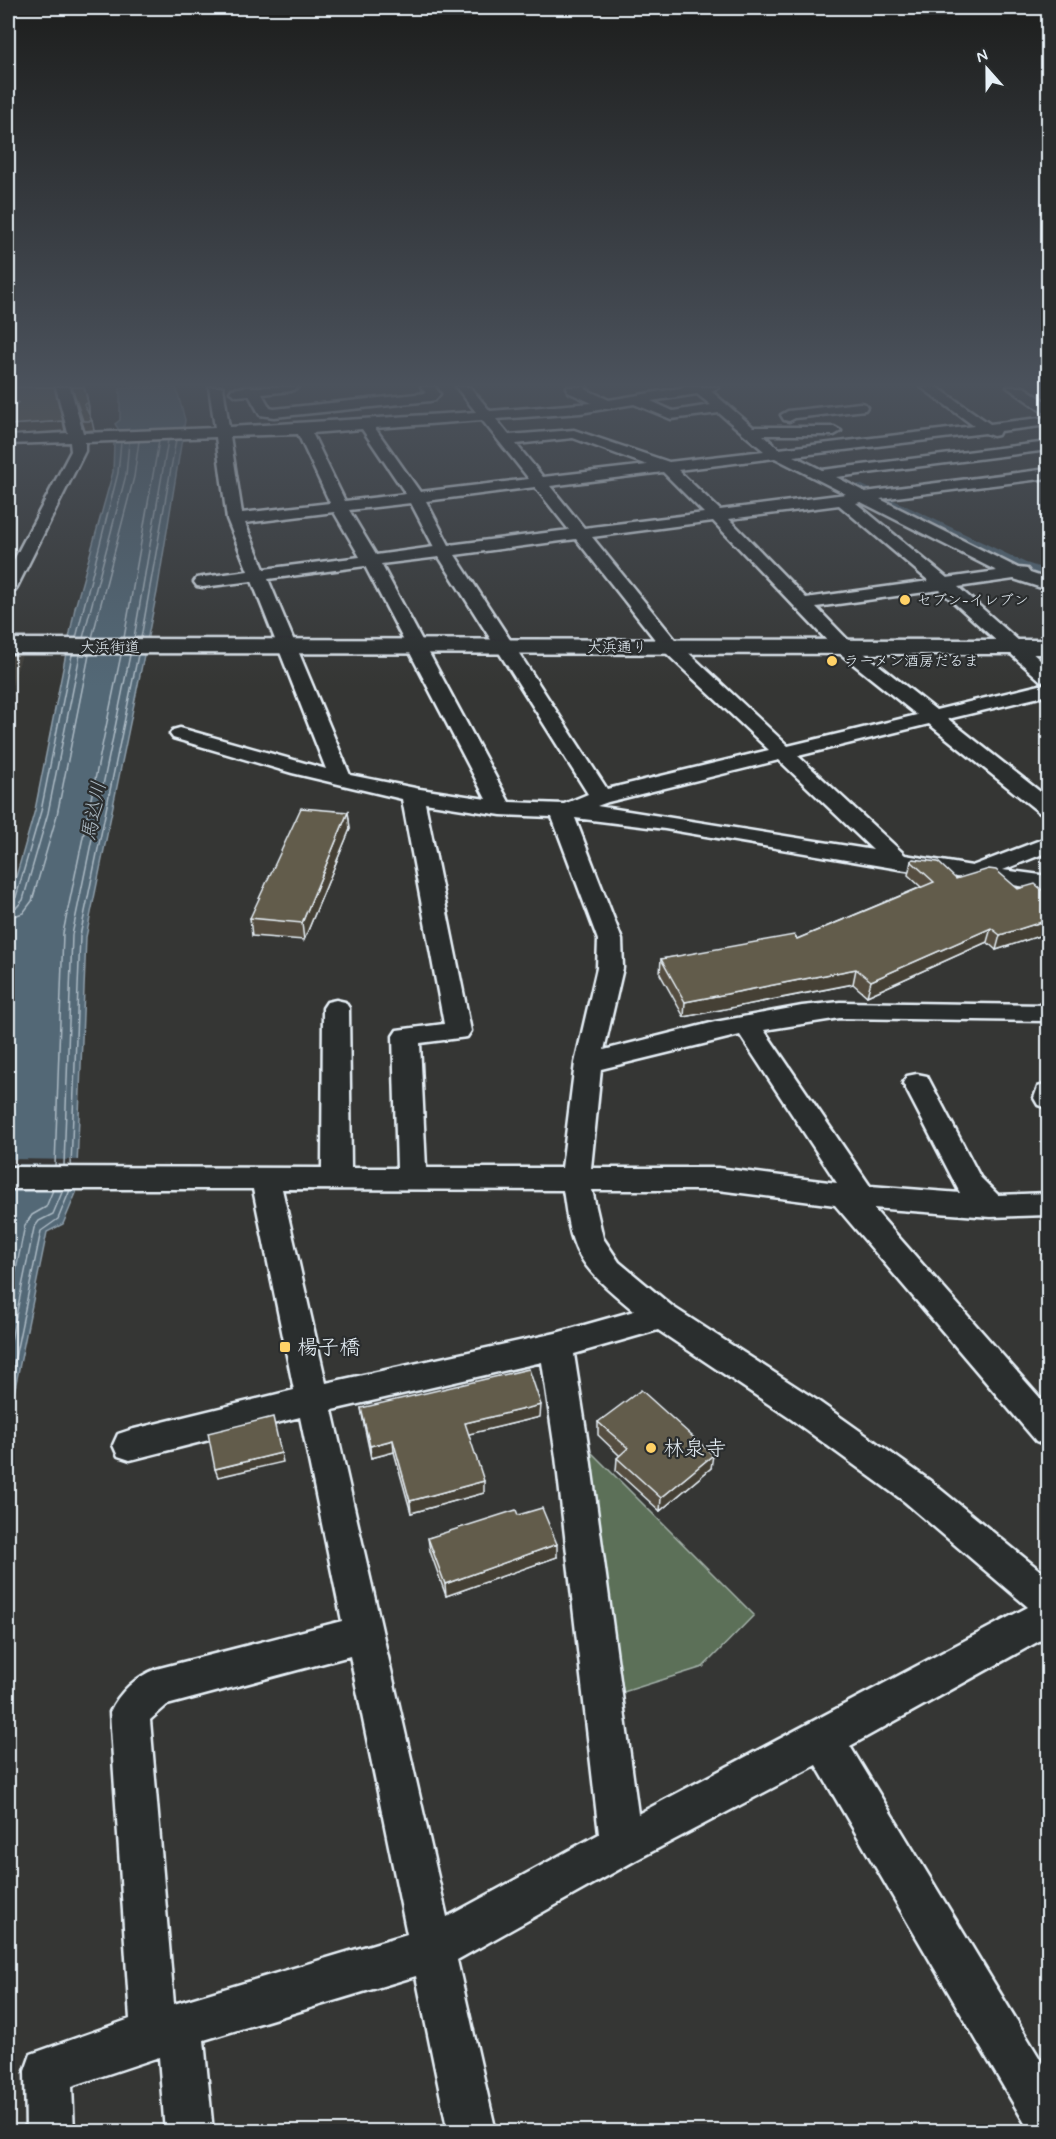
<svg xmlns="http://www.w3.org/2000/svg" width="1056" height="2139" viewBox="0 0 1056 2139" font-family="Mynerve,'Klee One',sans-serif">
	<rect width="100%" height="100%" fill="#353634"/>
	<filter id="ink" filterUnits="userSpaceOnUse"><feTurbulence type="fractalNoise" baseFrequency=".0167" numOctaves="2"/><feDisplacementMap in="SourceGraphic" scale="12" xChannelSelector="R" yChannelSelector="G"/><feConvolveMatrix kernelMatrix="1 2 1 2 8 2 1 2 1" color-interpolation-filters="sRGB"/></filter>
	<g filter="url(#ink)">
		<path fill="#42413b" d="M8,652H23L8,697Z"/>
		<path fill="#5c6f59" stroke="#a2b0a8" stroke-width="1.5" d="M592,1453L754,1615L703,1667L614,1695L573,1457Z"/>
		<path fill="#526776" stroke="#8e9eaa" stroke-width="1.5" d="M120,387H176L185,420L157,592L86,937L76,1193L63,1224L47,1232L8,1422V905L35,810L75,608L113,472L114,443L119,430L115,424L120,420Z"/>
		<path fill="#353634" d="M8,1159L80,1160V1165L8,1164Z"/>
		<g fill="none" stroke-linecap="round" stroke-linejoin="round">
			<path stroke="#acbac4" stroke-width="1.5" d="M76,638L118,473L121,442
				M83,638L126,475L129,442
				M92,638L134,477L139,441
				M124,638L159,441
				M134,638L168,440
				M141,638L176,440
				M8,901H13L16,897L41,811L72,655
				M8,909L17,907L23,900L48,813L80,655
				M8,918L23,913L32,901L57,815L89,655
				M55,1166L63,933L121,655
				M64,1166L72,935L130,655
				M71,1166L80,936L138,655
				M8,1310L25,1225L32,1215L46,1207L53,1190
				M8,1355L34,1228L39,1221L53,1214L63,1190
				M8,1392L41,1231L58,1219L70,1190"/>
			<path fill="#526776" fill-rule="evenodd" d="M860,484L1026,563L1048,570V587L1008,575L851,496L848,491L851,486Z"/>
			<g stroke="#e8f1f8" stroke-width="5">
				<path id="minor" d="M56,387H70L83,433L215,428L209,387H223L229,427L476,412L456,387H470L490,411L592,403L568,392L567,387H587L585,389L609,400L686,387H719L711,391L753,427H834L841,431L834,435H763L779,449L974,426L921,387H937L990,424L1048,417V425L1000,431L998,435L993,436L985,433L794,456L822,470L1048,442V450L836,477L865,492L1048,469V478L880,499L1018,568L1027,569L1030,573L1048,579V590L1014,579L958,587L1048,667V683L1041,681L940,590L816,607L851,643L936,710L1048,683V695L948,719L1048,798V814L1040,813L929,724L798,756L905,855L972,866L1048,837V852L1003,870L1048,876V890L899,869L665,829L575,818L622,940L623,968L604,1050L715,1022L802,1006L840,1002L1048,1005V1021L840,1018L764,1030L870,1186L960,1193L903,1083L907,1076L917,1074L927,1076L980,1177L998,1195L1048,1193V1215L991,1217L873,1208L1048,1407V1446L1036,1441L835,1205L718,1190H592L603,1238L619,1262L673,1307L815,1399L929,1480L1048,1577V1636L850,1746L1048,2072V2132H1030L816,1765L636,1860L457,1960L496,2132H448L416,1976L204,2040L213,2132H165L159,2057L72,2086L74,2132H26L25,2071L31,2054L130,2019L110,1712C119,1692 136,1677 156,1669L342,1621L300,1417L130,1460L118,1456L113,1445L118,1434L130,1430L294,1390L253,1189H8V1167L322,1168L323,1008L327,1002L336,1000L345,1002L349,1008L351,1168H397L393,1036L397,1030L444,1024L402,799L292,773L173,738L170,734L173,730L180,728L326,769L252,581L203,587L197,586L194,582L197,578L203,577L248,571L227,519L216,437L85,442V451L17,587L14,591L8,592V571L71,451L70,442L8,444V436L68,433ZM697,394L711,405L673,411L651,401ZM634,404L671,419L719,413L764,451L669,462L574,430L509,435L496,419L580,413ZM482,420L529,479L420,492L375,428ZM362,429L406,494L345,501L312,433ZM298,434L330,503L242,513L230,436ZM573,438L647,465L543,477L516,444ZM775,458L846,494L720,510L678,470ZM663,472L704,513L584,528L550,486ZM535,487L569,530L449,545L426,501ZM861,502L997,571L947,578L856,503ZM411,503L434,547L376,555L349,510ZM839,505L929,581L806,598L729,519ZM334,512L360,557L264,569L245,523ZM713,521L837,651L917,715L788,746L678,643L592,537ZM576,539L664,651L769,750L607,789L455,555ZM439,557L588,794L564,804L509,802L381,564ZM365,566L486,799L420,789L350,775L268,579ZM779,760L873,850L597,806L608,802ZM425,803L501,815L552,817L598,940L597,968L575,1063L562,1168H426L420,1043L467,1037L471,1031ZM740,1035L837,1183L718,1168H591L601,1069ZM282,1189L563,1190C566,1206 567,1225 573,1241C583,1271 611,1291 634,1311L556,1333L326,1383ZM658,1330L791,1419L905,1502L1028,1607L638,1814L590,1457L574,1354ZM542,1362L556,1457L599,1834L447,1917L332,1410ZM350,1656L407,1934L174,2004L150,1720L167,1705Z
					M245,387H298L291,391L262,394L270,408L274,409L426,393L421,387H435L440,394L435,400L430,401L274,417L260,415L249,395L237,396L230,392L232,389Z
					M1007,387H1024L1048,403V413L1043,412Z
					M860,403L865,404L867,407L865,410L795,418L789,421L784,420L781,415L788,411Z
					M1048,1084V1108L1038,1105L1034,1098L1038,1087Z"/>
			</g>
			<g stroke="#e8f1f8" stroke-width="5">
				<path id="tertiary" d="M8,639L1048,640V654L8,653Z"/>
			</g>
			<use href="#minor" fill="#2a2d2e" fill-rule="evenodd"/>
			<use href="#tertiary" fill="#2a2d2e" fill-rule="evenodd"/>
		</g>
		<path fill="#544e40" stroke="#e8f1f8" stroke-width="1.5" d="M71,387H84L89,406V413H88L92,421L94,430L85,431Z
			M348,812L350,829L304,940L252,936L250,918Z
			M911,861L956,879L1048,895V933L996,950L987,942L867,996L853,984L684,1017L660,974L661,959L797,939L921,887L908,875Z
			M361,1408L540,1417L468,1434L484,1493L411,1513L394,1452L371,1458L363,1420Z
			M598,1422L711,1468L660,1511L616,1471L617,1458L620,1456L598,1435Z
			M518,1515L557,1557L446,1596L430,1551L428,1538Z"/>
		<path fill="#454034" stroke="#e8f1f8" stroke-width="1.5" d="M87,397L89,413H86L84,404Z
			M19,402L8,413V403Z
			M63,421L65,431L8,435V425Z
			M348,812L350,829L304,940L302,923Z
			M1048,920V933L996,950L1000,935Z
			M991,928L987,942L867,996L871,981Z
			M856,969L853,984L684,1017L685,1002Z
			M541,1405L540,1417L465,1435V1423Z
			M393,1440L394,1452L371,1458L370,1446Z
			M281,1453L283,1462L218,1477L215,1469Z
			M713,1455L711,1468L660,1511L661,1498Z
			M484,1481V1493L411,1513L410,1501Z
			M557,1544V1557L446,1596L445,1584Z"/>
		<path fill="#625b4b" stroke="#e8f1f8" stroke-width="1.5" d="M20,387H54L63,421L8,425V409L19,402L8,403V389Z
			M72,387H84L88,403L84,404L92,421H83Z
			M301,808L348,812L302,923L250,918Z
			M913,859L938,862L956,879L989,869L996,870L1018,889L1035,884L1048,895V920L1000,935L991,928L871,981L856,969L685,1002L661,959L794,935L797,939L934,882L911,861Z
			M529,1369L541,1405L465,1423L484,1481L410,1501L393,1440L370,1446L361,1408Z
			M641,1390L713,1455L661,1498L617,1458L628,1448L598,1422Z
			M273,1417L281,1453L215,1469L208,1433Z
			M542,1508L557,1544L445,1584L428,1538L516,1510L518,1515Z"/>
	</g>
	<linearGradient id="sky" x2="0" y2="1"><stop stop-color="#1d1e1d"/><stop offset="0.56" stop-color="#4b525c"/><stop offset="1" stop-color="#4b525c" stop-opacity="0"/></linearGradient>
	<rect width="1056" height="687" fill="url(#sky)"/>
	<g fill="#ffd166" stroke="#2a2d2e" stroke-width="2">
		<circle cx="905" cy="600" r="6"/>
		<circle cx="832" cy="661" r="6"/>
		<rect x="279" y="1341" width="12" height="12" rx="3"/>
		<circle cx="651" cy="1448" r="6"/>
	</g>
	<g text-anchor="middle" stroke-width="4.5" stroke-linejoin="round" paint-order="stroke">
		<g font-size="15" fill="#e8f1f8" stroke="#2a2d2e" text-anchor="start">
			<text x="917" y="605">セブン-イレブン</text>
			<text x="844" y="666">ラーメン酒房だるま</text>
		</g>
		<g font-size="15" fill="#e8f1f8" stroke="#2a2d2e">
			<text x="110" y="652">大浜街道</text>
			<text x="617" y="652">大浜通り</text>
		</g>
		<g font-size="20" font-style="italic" fill="#acbac4" stroke="#2a2d2e">
			<text transform="translate(93 811) rotate(-79)" y="7">馬込川</text>
		</g>
		<g font-size="21" fill="#e8f1f8" stroke="#2a2d2e" text-anchor="start">
			<text x="297" y="1354">楊子橋</text>
			<text x="663" y="1455">林泉寺</text>
		</g>
	</g>
	<rect width="1056" height="2139" fill="none" stroke="#2a2d2e" stroke-width="30"/>
	<rect x="15" y="15" width="1026" height="2109" fill="none" stroke="#e8f1f8" stroke-width="2" filter="url(#ink)"/>
	<g transform="translate(987 69) rotate(339)" stroke="#2a2d2e" stroke-width="4.5" paint-order="stroke">
	<path d="M0-4.5L10 22L0 15L-10 22Z" fill="#e8f1f8"/>
	<text y="-9" font-size="16" font-weight="bold" text-anchor="middle" fill="#e8f1f8">N</text>
	</g>
</svg>
